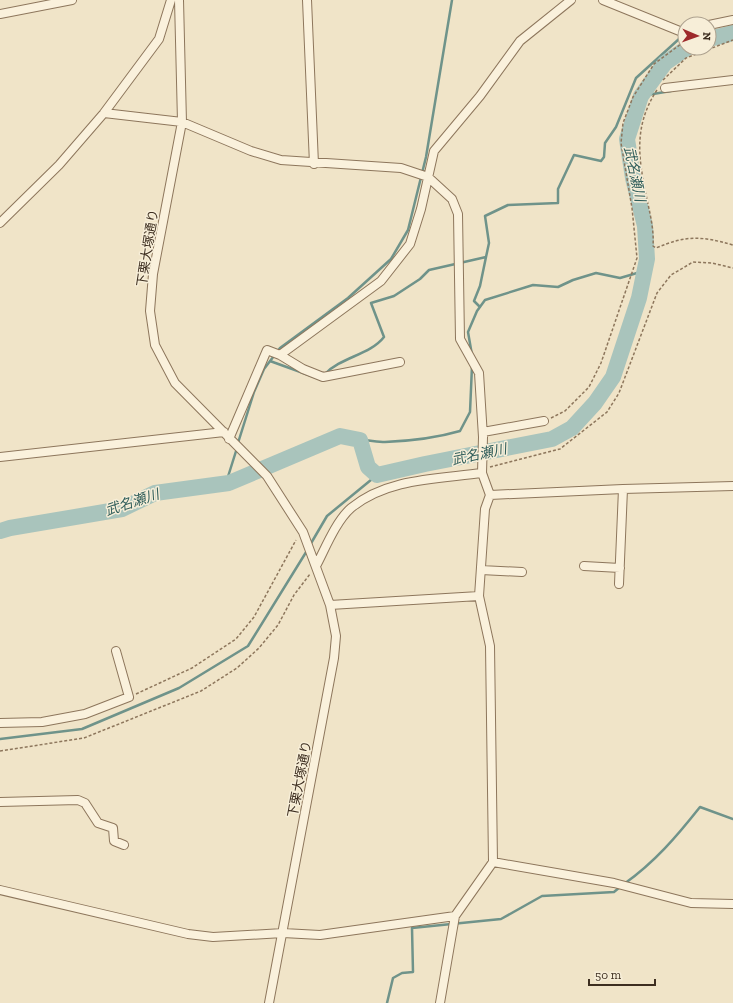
<svg xmlns="http://www.w3.org/2000/svg" width="733" height="1003" viewBox="0 0 733 1003" font-family="'Zilla Slab','Noto Sans JP',serif">
	<rect width="100%" height="100%" fill="#f0e4c8"/>
	<g fill="none" stroke-linecap="round" stroke-linejoin="round">
		<path stroke="#6f938a" stroke-width="2.5" d="M696,24L709,22
			M641,96L671,91
			M480,307L474,301L480,286L486,257
			M472,355L468,332L477,311L485,300L533,285L558,287L573,280L596,273L620,278L644,271
			M270,361L317,378
			M325,374C341,357 370,355 384,337L371,303L394,296L420,279L429,270L486,257L489,243L485,216L508,205L558,203V189L574,155L601,161L604,157L605,143L616,127L636,78L679,39L685,37
			M360,440C368,440 377,442 385,442C410,441 436,438 460,431L470,412L472,366
			M238,443L254,392L264,369L280,348L348,298L391,259L408,230L426,157L452,0
			M226,483L237,448
			M310,545L327,516L377,475
			M0,739L82,729L179,688L248,646L308,549
			M624,884C655,862 677,836 700,807L733,819
			M387,1003L393,978L402,973L413,972L412,928L501,919L542,896L614,892L620,887"/>
		<path stroke="#a9c4bc" stroke-width="16" d="M709,39L733,33
			M0,531L10,528L122,509L155,493L229,483L340,436L360,440L368,467L377,475L425,464L552,439L572,428L595,403L613,377L639,298L647,259L645,226L633,178L627,139L641,96L665,63L687,48"/>
		<g stroke="#8d765c" stroke-width="10">
			<path id="minor" d="M179,0L182,122L153,274L150,311L155,345L175,383L267,476L303,532L330,605L336,636L334,658L269,1003
				M307,0L314,164
				M603,0L682,32L685,31
				M0,14L72,0
				M709,25L733,20
				M665,88L733,80
				M104,113L182,122L251,151L281,160L401,168L428,177L452,199L458,214L460,339L479,373L483,437L482,473L490,495L623,489L733,486
				M0,223L59,165L104,113L159,39L171,0
				M280,355L303,369L323,377L400,362
				M483,432L544,421
				M229,439L267,350L280,355L381,281L410,244L421,209L434,151L480,96L520,41L571,0
				M0,457L224,432
				M490,495L485,509L479,596L490,646L493,862
				M316,566C325,549 336,521 351,508C387,478 438,479 482,473
				M584,566L620,568
				M481,570L522,572
				M619,584L623,489
				M330,605L479,596
				M0,723L42,722L85,714L129,697L116,651
				M0,802L78,800L85,803L98,823L113,828L114,841L124,845
				M0,890L188,934L213,937L283,933L320,935L455,916L493,862L614,883L691,903L733,904
				M440,1003L455,916"/>
		</g>
		<path stroke="#8d765c" stroke-width="1.5" stroke-dasharray="3 2" stroke-linecap="butt" d="M663,80L686,58L733,40
			M657,90C632,128 639,162 648,204C651,218 654,232 653,246L656,248C687,235 701,236 733,245
			M551,418L565,411L589,387L601,363L637,258L632,208L621,143L623,123L633,97L654,64L685,41
			M490,467L560,449L607,412L619,393L657,293L671,275L693,262L712,263L733,268
			M136,694L192,668L236,639L254,617L296,540
			M0,751L84,738L201,691L237,668L259,648L278,625L294,595L310,574"/>
		<use href="#minor" stroke="#faf1dc" stroke-width="8"/>
	</g>
	<g text-anchor="middle" stroke-width="3" stroke-linejoin="round" paint-order="stroke">
		<g font-size="13" fill="#3d2e20" stroke="#f7eed8">
			<text transform="translate(147 248) rotate(-81)" y="5">下栗大塚通り</text>
			<text transform="translate(299 779) rotate(-79)" y="5">下栗大塚通り</text>
		</g>
		<g font-size="14" font-style="italic" fill="#2f5d5a" stroke="#f7eed8">
			<text transform="translate(635 174) rotate(78)" y="5">武名瀬川</text>
			<text transform="translate(479 454) rotate(-12)" y="5">武名瀬川</text>
			<text transform="translate(132 502) rotate(-18)" y="5">武名瀬川</text>
		</g>
	</g>
	<g transform="translate(697 36) rotate(92)"><circle r="19" fill="#f7eed8" stroke="#ada18e"/>
	<path d="M0-3L7 15L0 10L-7 15Z" fill="#9e2a2b"/>
	<text y="-6" font-size="11" font-weight="bold" text-anchor="middle" fill="#3d2e20">N</text>
	</g>
	<path d="M589 979v6h66v-6" fill="none" stroke="#3d2e20" stroke-width="2"/>
	<text x="595" y="979" font-size="12" fill="#3d2e20" stroke="#f7eed8" stroke-width="3" paint-order="stroke">50 m</text>
</svg>
